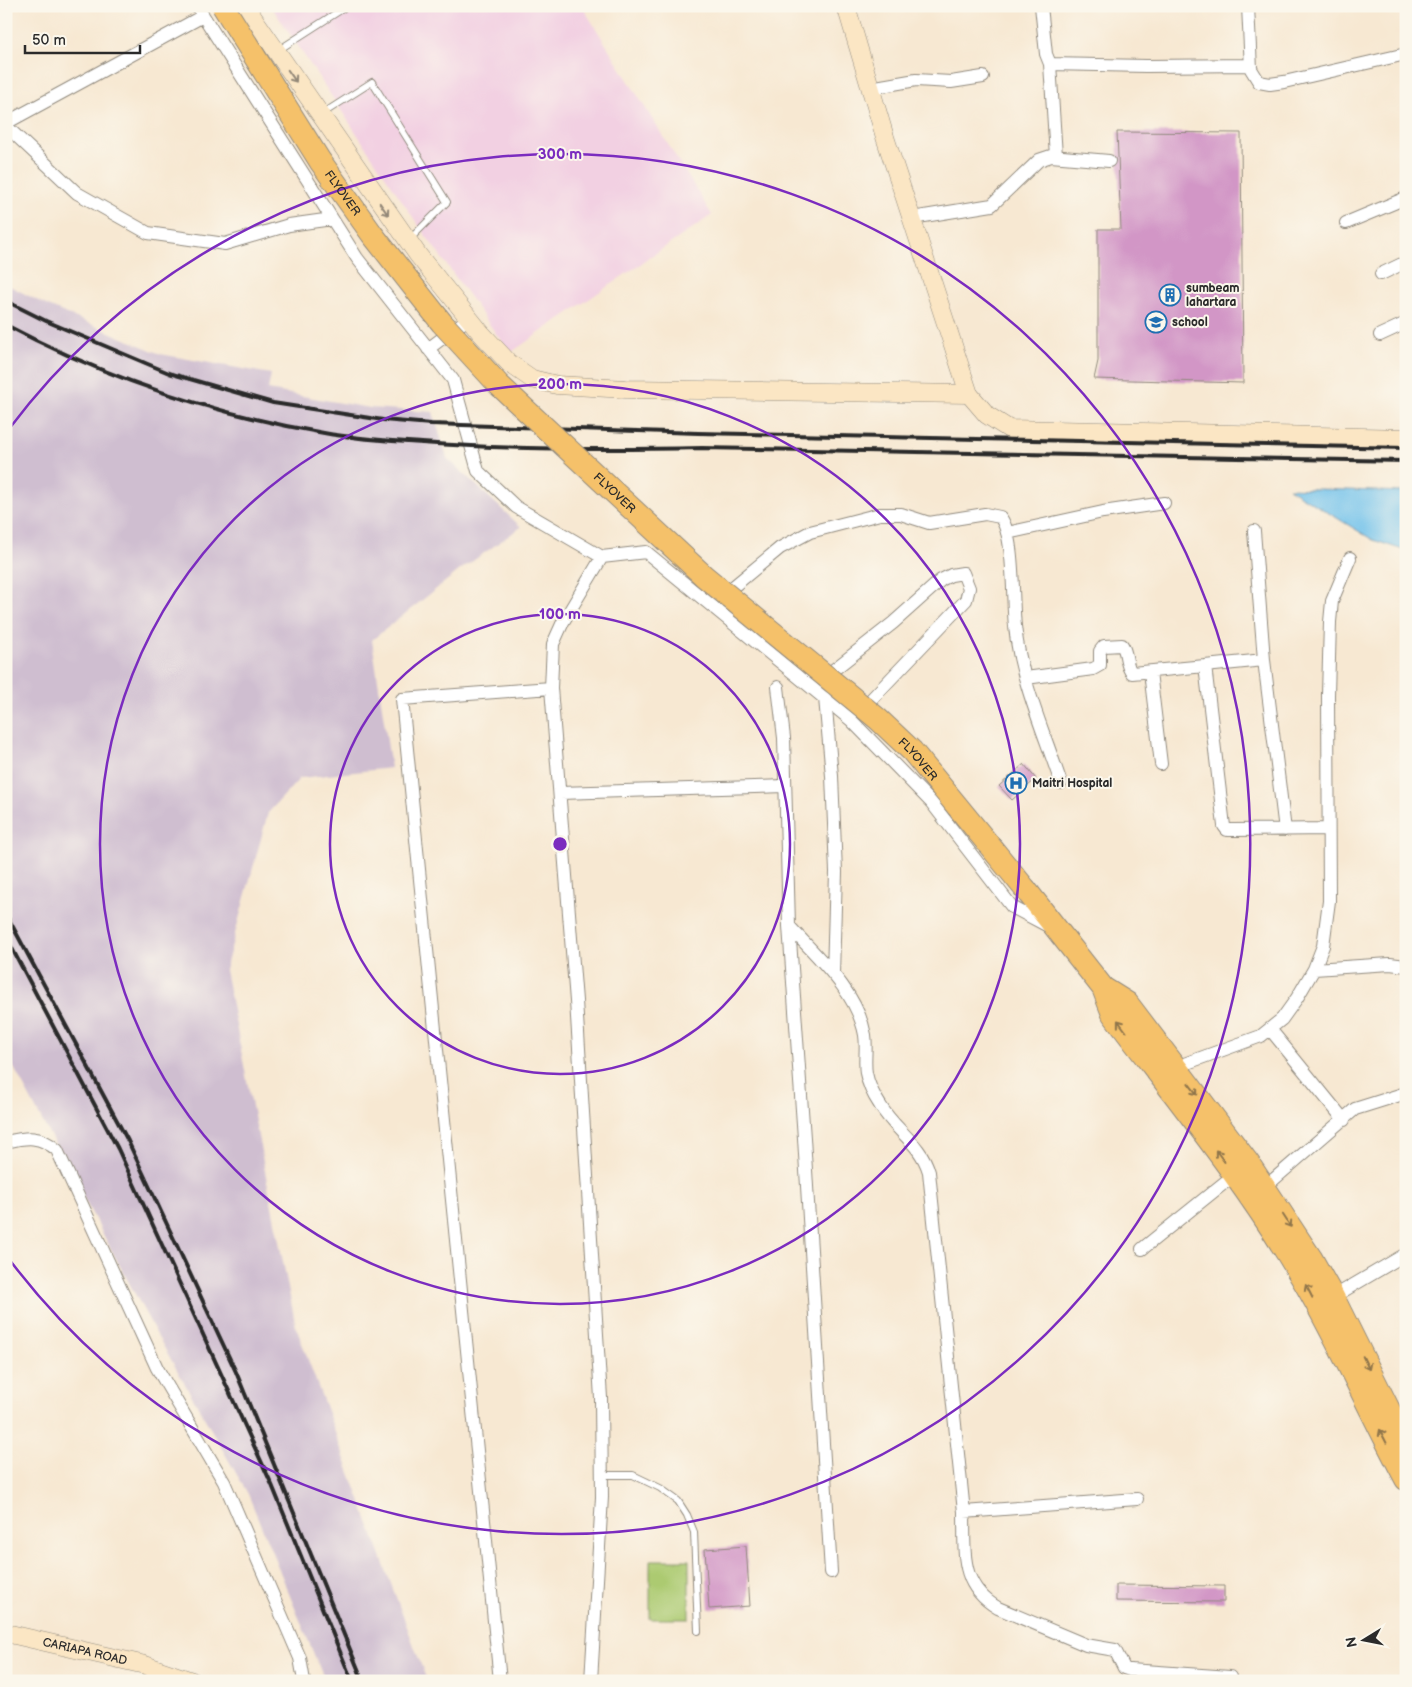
<svg xmlns="http://www.w3.org/2000/svg" width="1412" height="1687" viewBox="0 0 1412 1687" font-family="'Balsamiq Sans',sans-serif">
	<rect width="100%" height="100%" fill="#fbf7ec"/>
	<filter id="ink" filterUnits="userSpaceOnUse"><feTurbulence type="fractalNoise" baseFrequency=".02" numOctaves="2"/><feDisplacementMap in="SourceGraphic" scale="10" xChannelSelector="R" yChannelSelector="G"/><feConvolveMatrix kernelMatrix="1 2 1 2 8 2 1 2 1" color-interpolation-filters="sRGB"/></filter>
	<filter id="wash" filterUnits="userSpaceOnUse"><feTurbulence type="fractalNoise" baseFrequency=".0096" numOctaves="4" result="noise"/><feDisplacementMap in="SourceGraphic" scale="20" xChannelSelector="R" yChannelSelector="G"/><feGaussianBlur stdDeviation="1.12" result="paint"/><feColorMatrix in="noise" values="0 0 0 0 0 0 0 0 0 0 0 0 0 0 0 0 0 1.4 0 .05"/><feComposite in="paint" operator="in"/></filter>
	<g filter="url(#wash)">
		<rect width="100%" height="100%" fill="#f7e8d2"/>
		<path fill="#f2d0e2" d="M271,6H582L712,215L510,353L421,229Z"/>
		<path fill="#cfbed0" d="M6,284L46,305L160,354L271,374L268,390L370,408L433,412L447,458L521,527L460,570L372,640L391,768L300,778L268,813L225,970L296,1327L427,1681H325L248,1494L157,1335L6,1053Z"/>
		<path fill="#acca71" stroke="#6c7a4e" d="M650,1560H689V1619H650Z"/>
		<path fill="#6fc1eb" stroke="#4d768b" d="M1288,488L1406,492V551L1373,540Z"/>
		<g id="blocks">
			<path fill="#d296c6" d="M1117,132L1241,133L1243,383L1094,379L1098,361V229H1121Z
				M1024,764L1036,779L1012,800L999,786Z
				M746,1546L750,1606L709,1609L705,1549Z
				M1116,1585L1224,1586V1602L1116,1601Z"/>
		</g>
	</g>
	<g filter="url(#ink)">
		<use href="#blocks" fill-opacity="0" stroke="#918a7e" stroke-width="1"/>
		<g fill="none" stroke-linecap="round" stroke-linejoin="round">
			<g stroke="#918a7e" stroke-width="8">
				<path id="lane" d="M277,51L347,6
					M322,114L372,82L447,202L409,240
					M602,1475H633L660,1488L678,1501L687,1515L694,1532L698,1631"/>
			</g>
			<g stroke="#918a7e" stroke-width="14">
				<path id="street" d="M197,6L357,258L453,380L478,471L516,507L602,557L646,552L851,720L931,802L1012,907L1048,926
					M1041,6L1046,54L1050,64L1146,66L1251,65
					M1248,6L1251,69L1259,82L1270,84L1284,82L1406,54
					M1050,64L1056,156
					M870,88L916,80L951,82L983,77
					M6,123L203,16
					M6,126L77,193L148,233L225,244L289,225L332,219
					M912,218L992,205L1039,160L1051,156L1109,161
					M1346,223L1406,198
					M1381,274L1406,262
					M1380,335L1406,323
					M428,349L469,318
					M1254,531L1264,660L1285,830
					M1007,533L1103,512L1164,503
					M722,596L780,548L810,532L880,514H901L929,523L985,514L1000,517C1015,534 1012,601 1015,626C1020,679 1044,732 1061,783
					M1264,660L1205,666L1224,826L1227,830H1234L1328,829
					M1150,672L1161,764
					M1026,678L1093,669L1100,665V651L1104,646L1122,645C1128,654 1125,666 1132,673L1205,666
					M822,679L893,623L941,580L951,575L963,573L969,588L966,600L860,711
					M778,687L784,738L789,926L804,1138L831,1572
					M825,698L832,776L836,872L833,974
					M560,793L785,786
					M789,926C817,957 857,991 865,1035C867,1048 864,1061 866,1073C868,1084 874,1096 880,1105C894,1130 921,1143 929,1172L964,1512C965,1553 959,1585 998,1608L1086,1645L1115,1650L1124,1668L1130,1670L1230,1677
					M1314,969L1390,964L1406,966
					M1270,1029L1344,1120
					M1176,1067L1261,1036L1282,1019L1297,998L1314,969L1323,946L1329,901L1328,695L1330,622L1332,601L1350,558
					M6,1142C27,1137 40,1135 57,1150L157,1368L224,1482L300,1658L304,1681
					M1265,1187L1355,1109L1406,1093
					M1142,1249L1234,1175
					M1333,1297L1406,1254
					M964,1512L1137,1499
					M500,1681L402,699L551,688
					M591,1681L602,1497L601,1398L576,1001L551,688L553,644L563,622L602,557"/>
			</g>
			<g stroke="#918a7e" stroke-width="19">
				<g id="secondary">
					<path d="M245,6L418,255L481,333L509,363L532,379L557,385L626,389L969,394"/>
					<path d="M846,6L885,137L969,394L987,415L1009,429L1406,438"/>
					<path id="s1" d="M6,1633L145,1665L192,1681"/>
				</g>
			</g>
			<g stroke="#918a7e" stroke-width="24">
				<path id="highway" d="M1026,890L1103,988L1113,1014C1178,1100 1247,1184 1302,1278C1340,1343 1370,1412 1406,1479
					M1103,988L1127,1003L1249,1164L1311,1258L1333,1297L1406,1444"/>
			</g>
			<use href="#lane" stroke="#fff" stroke-width="6"/>
			<use href="#street" stroke="#fff" stroke-width="12"/>
			<use href="#secondary" stroke="#fbe6c4" stroke-width="18"/>
			<use href="#highway" stroke="#f5c16b" stroke-width="22"/>
			<path stroke="#2b2b2b" stroke-width="4" d="M6,301L46,321L169,373L273,403L383,420L431,424L698,433L1406,448
				M6,325C106,378 213,414 324,433C356,439 390,441 422,443C515,450 609,450 702,448L1406,461
				M6,914L128,1141L236,1372L363,1681
				M6,937L118,1149L272,1485L352,1681"/>
			<g stroke="#918a7e" stroke-width="24" stroke-linecap="butt">
				<g id="highway-bridge">
					<path id="s2" d="M223,6L320,161L372,234L442,323L499,385L704,576L878,719L912,751L1026,890"/>
				</g>
			</g>
			<use href="#highway-bridge" stroke="#f5c16b" stroke-width="22"/>
		</g>
		<defs><path id="oneway-shaft" d="M-6 0H5M1.5-3L5.5 0L1.5 3" fill="none" stroke-width="1.6" stroke-linecap="round" stroke-linejoin="round" transform="scale(1.25)"/></defs>
		<g stroke="#938878">
			<use href="#oneway-shaft" transform="translate(292 76) rotate(55)"/>
			<use href="#oneway-shaft" transform="translate(384 209) rotate(55)"/>
		</g>
		<g stroke="#90764b">
			<use href="#oneway-shaft" transform="translate(1122 1026) rotate(-127)"/>
			<use href="#oneway-shaft" transform="translate(1193 1089) rotate(52)"/>
			<use href="#oneway-shaft" transform="translate(1220 1156) rotate(-127)"/>
			<use href="#oneway-shaft" transform="translate(1287 1221) rotate(57)"/>
			<use href="#oneway-shaft" transform="translate(1309 1291) rotate(-117)"/>
			<use href="#oneway-shaft" transform="translate(1366 1363) rotate(64)"/>
			<use href="#oneway-shaft" transform="translate(1383 1436) rotate(-117)"/>
		</g>
	</g>
	<g fill="none" stroke="#7b2cbf" stroke-width="2.5">
		<circle cx="560" cy="844" r="230"/>
		<circle cx="560" cy="844" r="460"/>
		<path d="M9 429A690 690 0 1 1 9 1259"/>
	</g>
	<defs>
		<g id="building-ring" transform="scale(1.125)"><circle r="9.5" fill="#fbf7ec" stroke="#1f6fb2" stroke-width="1.5"/><path d="M-4-6H4V6H1V3H-1V6H-4ZM-2.5-4.3h1.7v1.8h-1.7ZM.8-4.3h1.7v1.8H.8ZM-2.5-1h1.7V.8h-1.7ZM.8-1h1.7V.8H.8Z" fill="#1f6fb2"/></g>
		<g id="university-ring" transform="scale(1.125)"><circle r="9.5" fill="#fbf7ec" stroke="#1f6fb2" stroke-width="1.5"/><path d="M0-5L7-2L0 1L-7-2ZM-4 1L0 2.5L4 1V4Q0 6-4 4Z" fill="#1f6fb2"/></g>
		<g id="hospital-ring" transform="scale(1.125)"><circle r="9.5" fill="#fbf7ec" stroke="#1f6fb2" stroke-width="1.5"/><path d="M-5-5h3v3.5h4V-5h3V5h-3V1.5h-4V5h-3Z" fill="#1f6fb2"/></g>
	</defs>
	<g fill-rule="evenodd">
		<use href="#building-ring" x="1170" y="295"/>
		<use href="#university-ring" x="1156" y="322"/>
		<use href="#hospital-ring" x="1016" y="783"/>
	</g>
	<g text-anchor="middle" stroke-width="4" stroke-linejoin="round" paint-order="stroke">
		<g font-size="12" fill="#2b2b2b" stroke="#fbf7ec">
			<text dy="4" stroke="none"><textPath href="#s2" startOffset="222">FLYOVER</textPath></text>
			<text dy="4" stroke="none"><textPath href="#s2" startOffset="628">FLYOVER</textPath></text>
			<text dy="4" stroke="none"><textPath href="#s2" startOffset="1032">FLYOVER</textPath></text>
			<text dy="4" stroke="none"><textPath href="#s1" startOffset="81">CARIAPA ROAD</textPath></text>
		</g>
		<g font-size="12" font-weight="bold" fill="#2b2b2b" stroke="#fbf7ec" text-anchor="start">
			<text x="1186" y="292">sumbeam<tspan x="1186" dy="14">lahartara</tspan></text>
			<text x="1172" y="326">school</text>
			<text x="1032" y="787">Maitri Hospital</text>
		</g>
	</g>
	<circle cx="560" cy="844" r="8" fill="#7b2cbf" stroke="#fbf7ec" stroke-width="2.5"/>
	<g font-size="15" text-anchor="middle" font-weight="bold" fill="#7b2cbf" stroke="#fbf7ec" stroke-width="4" stroke-linejoin="round" paint-order="stroke">
		<text x="560" y="159">300 m</text>
		<text x="560" y="389">200 m</text>
		<text x="560" y="619">100 m</text>
	</g>
	<rect width="1412" height="1687" fill="none" stroke="#fbf7ec" stroke-width="25"/>
	<g transform="translate(1364 1640) rotate(260)" stroke="#fbf7ec" stroke-width="4" paint-order="stroke">
	<path d="M0-4L9 19L0 12L-9 19Z" fill="#2b2b2b"/>
	<text y="-8" font-size="14" font-weight="bold" text-anchor="middle" fill="#2b2b2b">N</text>
	</g>
	<path d="M25 45v8h115v-8" fill="none" stroke="#2b2b2b" stroke-width="2.5"/>
	<text x="32" y="45" font-size="15" fill="#2b2b2b" stroke="#fbf7ec" stroke-width="4" paint-order="stroke">50 m</text>
</svg>
